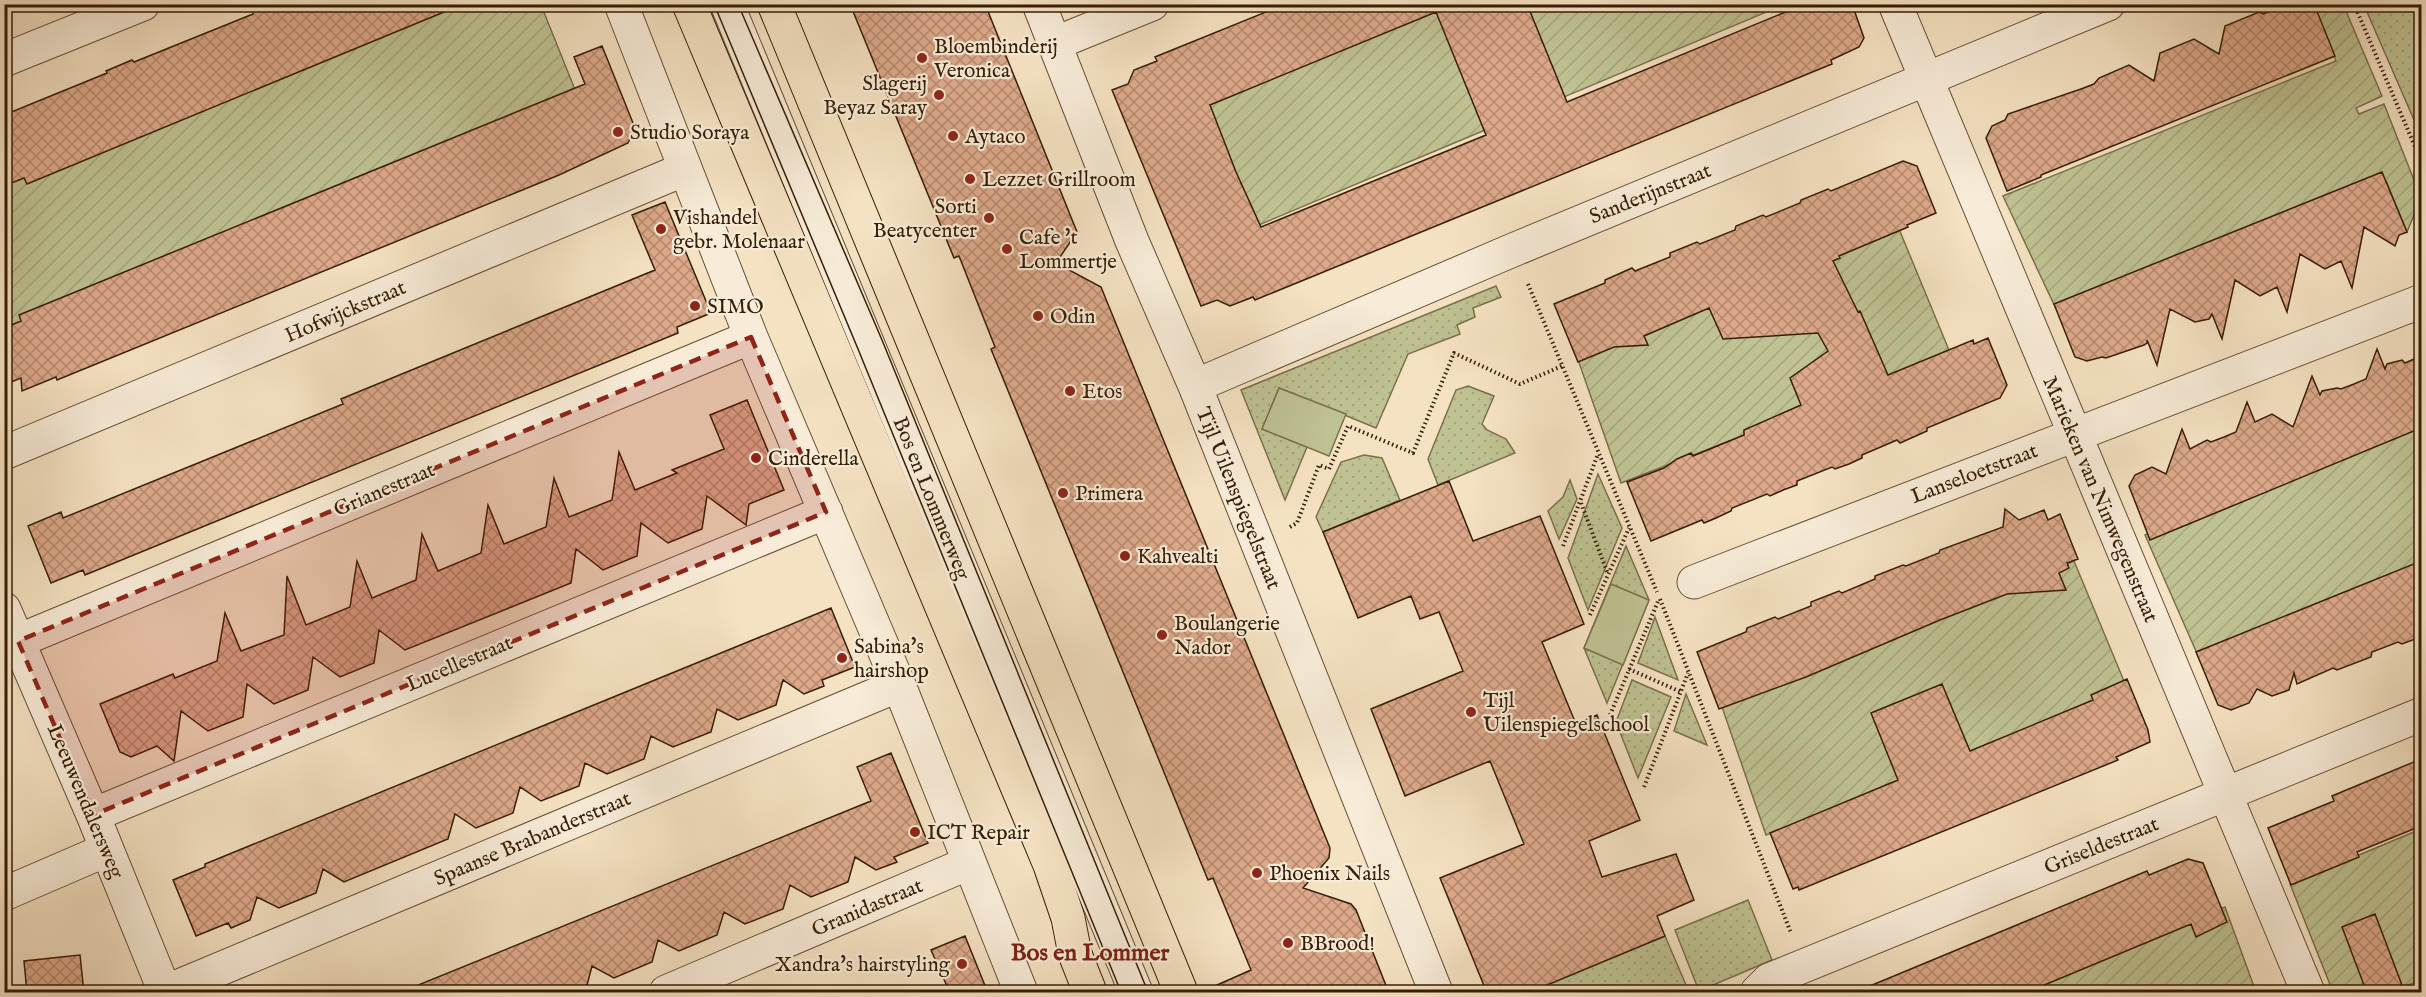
<svg xmlns="http://www.w3.org/2000/svg" width="2426" height="997" viewBox="0 0 2426 997" font-family="'IM FELL English',serif">
	<defs>
		<pattern id="grass-dots" width="8" height="8" patternUnits="userSpaceOnUse" patternTransform="scale(1.5)"><rect width="8" height="8" fill="#bfc292"/><path d="M2 2h.1M6 6h.1" fill="none" stroke="#a5a67c" stroke-width="1.8" stroke-linecap="round"/></pattern>
		<pattern id="garden-furrows" width="10" height="10" patternUnits="userSpaceOnUse" patternTransform="scale(1.5)"><rect width="10" height="10" fill="#bfc292"/><path d="M-1 1l2-2M0 10L10 0M9 11l2-2" fill="none" stroke="#a5a67c"/></pattern>
		<pattern id="building-cross-hatch" width="8" height="8" patternUnits="userSpaceOnUse" patternTransform="scale(1.5)"><rect width="8" height="8" fill="#dda98a"/><path d="M0 0l8 8M0 8l8-8" fill="none" stroke="#b4896f"/></pattern>
	</defs>
	<rect width="100%" height="100%" fill="#f5e2c3"/>
	<filter id="stains"><feTurbulence type="fractalNoise" baseFrequency=".00333" numOctaves="4"/><feColorMatrix values="0 0 0 0 .2 0 0 0 0 .09 0 0 0 0 .02 0 0 0 .5 -.17"/></filter>
	<radialGradient id="worn" r=".72"><stop offset=".6" stop-color="#630" stop-opacity="0"/><stop offset="1" stop-color="#630" stop-opacity=".3"/></radialGradient>
	<path fill="url(#grass-dots)" stroke="#7a704b" stroke-width="1.5" d="M2364,5H2421V136Z
		M1496,286L1501,297L1473,308L1475,317L1457,325L1460,334L1408,354L1376,428L1279,388L1262,429L1307,447L1285,500L1241,390Z
		M1468,386L1494,396L1482,424L1487,430L1506,439L1515,453L1438,485L1428,459L1456,390Z
		M1364,455L1382,458L1400,500L1323,532L1316,517L1341,462Z
		M1598,474L1622,528L1588,610L1568,558Z
		M1570,480L1577,499L1559,539L1548,511L1563,497Z
		M1626,546L1649,600L1607,703L1584,648Z
		M1655,617L1678,680L1638,663Z
		M1632,680L1671,697L1638,778L1616,722Z
		M1686,694L1707,745L1674,731Z
		M1748,900L1772,960L1699,991L1675,930Z
		M1665,936L1689,992H1528Z"/>
	<path fill="url(#garden-furrows)" stroke="#7a704b" stroke-width="1.5" d="M2343,4L2382,96L2356,108L2359,114L2384,104L2421,198L2407,232L2386,181L2057,311L2003,196L2336,61L2314,5Z
		M415,5H541L582,107L5,337L4,162Z
		M1438,5H1783L1204,248L1156,122Z
		M1899,229L1951,355L1621,483L1576,354Z
		M2421,425V569L2199,658L2145,535Z
		M2074,561L2129,693L1766,835L1722,707Z
		M2421,829V980L2390,992H2333L2290,884Z
		M2225,907L2256,992H2011Z"/>
	<path fill="#bfc292" stroke="#7a704b" stroke-width="1.5" d="M1279,388L1346,414L1329,456L1262,429Z
		M1611,584L1649,600L1623,665L1584,648Z"/>
	<path fill="url(#building-cross-hatch)" stroke="#361d04" stroke-width="1.5" fill-rule="evenodd" d="M268,4L461,5L27,184L24,178L4,186V115L107,73L106,71L132,60L134,62L253,14L252,11Z
		M850,4H985L1077,232L1056,263L1101,287L1330,848L1329,858L1303,888L1351,904L1356,910L1389,993H1199L1251,970L1213,878L1208,880L991,349L995,347L959,256L954,258Z
		M1297,4H1527L1567,102L1805,4H1852L1864,38L1859,47L1831,60L1832,64L1255,300L1253,297L1230,306L1217,300L1201,306L1112,90L1128,84L1134,70L1157,61L1155,57L1278,7L1280,10ZM1436,12L1486,135L1261,227L1236,172L1210,105Z
		M2288,4H2314L2335,56L2041,175V177L2007,191L1986,138L1992,126L2005,120L2008,114L2081,89L2094,84L2099,78L2129,65L2154,81L2160,53L2194,39L2219,54L2225,26L2259,12L2263,14Z
		M602,46L635,128L628,143L559,175L57,380L56,377L22,391L21,378L4,385V328L21,321L19,315L585,84L574,57Z
		M1903,161L1917,166L1936,213L1907,225L1908,227L1839,256L1840,258L1833,261L1858,312L1860,311L1888,375L1973,340L1974,344L1988,338L2007,385L2000,398L1927,428V431L1900,443L1897,440L1862,455V458L1849,464L1835,469L1832,467L1797,481V485L1783,490L1770,496L1767,494L1732,508L1731,511L1716,518L1704,523L1702,520L1651,541L1627,482L1664,468L1677,459L1691,453L1693,456L1744,435V430L1801,405L1790,378L1828,351L1818,333L1723,339L1709,308L1644,336L1648,345L1614,347L1578,362L1554,304L1605,283V280L1632,268L1635,271L1670,257V253L1697,242L1700,244L1735,230L1736,226L1763,215L1766,217L1800,203L1801,200L1828,189L1831,191Z
		M2382,172L2407,232L2399,235L2395,246L2364,227L2352,288L2341,261L2325,269L2300,254L2287,312L2277,287L2260,296L2235,280L2222,339L2212,314L2209,319L2195,322L2170,309L2157,365L2147,340V343L2144,345L2106,358L2102,357L2087,361L2075,357L2054,304Z
		M665,202L711,313L677,327L678,333L251,507L85,575L83,570L51,583L28,526L61,512L63,518L343,404L341,399L655,270L632,215Z
		M2377,349L2385,369L2387,364L2402,360L2405,363L2421,356V428L2150,540L2129,486L2135,475L2152,467L2166,474L2182,429L2190,449L2207,440L2211,442L2224,437L2236,432L2247,402L2255,422L2272,414L2293,427L2312,376L2320,395L2322,391L2337,388L2341,389L2354,384L2366,379Z
		M747,400L784,490L749,504L746,525L707,496L702,529L668,543L641,523L637,556L603,570L576,549L571,583L405,650L379,630L374,663L340,677L313,657L308,690L274,704L247,684L243,717L208,731L181,711L174,761L157,746L131,757L120,752L100,704L173,674L175,678L217,661L225,613L241,651L284,635L287,576L306,625L350,607L357,561L372,598L416,580L422,534L438,571L481,553L488,505L504,544L546,527L554,478L569,517L612,500L619,452L635,490L677,473L672,470L724,449L710,415Z
		M1449,481L1473,541L1540,516L1584,624L1542,642L1576,724L1597,715L1640,820L1589,841L1602,877L1676,854L1694,900L1657,916L1665,936L1528,993H1487L1440,878L1524,844L1490,761L1405,796L1371,709L1463,671L1439,612L1420,619L1411,596L1358,618L1323,532Z
		M2005,509L2019,520L2044,510L2048,520L2060,514L2078,559L2067,563L2069,568L2059,573L2066,590L2007,594L1940,620L1806,677L1719,709L1697,652L1746,632L1747,628L1775,617L1778,619L1811,606V602L1839,591L1842,593L1875,579V576L1903,565L1906,566L1939,553L1940,550L2003,527Z
		M2421,561V630L2418,638L2402,644L2398,642L2372,652L2371,657L2337,670L2333,668L2297,684L2294,673L2289,690L2272,696L2257,689L2249,703L2231,710L2218,705L2196,652Z
		M831,608L855,667L822,680L824,686L804,694L783,680L776,705L738,720L717,709L711,732L673,747L651,736L644,759L607,774L585,763L579,786L541,801L520,787L513,813L476,828L455,814L448,839L344,882L323,869L316,893L279,908L257,897L250,920L231,928L228,923L196,936L173,880L205,867V864Z
		M2127,679L2148,730L2150,742L2116,757L2118,760L1799,890L1798,887L1793,889L1770,833L1898,780L1871,713L1942,684L1970,751L2093,700L2091,695Z
		M891,753L928,843L894,857L897,862L876,870L855,857L848,882L811,897L790,885L783,909L745,924L724,912L717,935L679,951L658,940L652,962L614,978L592,966L585,993H406V990L871,801L857,767Z
		M2421,759V826L2357,852L2359,857L2291,885L2268,828L2334,801L2332,796Z
		M2188,859L2203,863L2227,922L2196,937L2191,924L2025,993H1853L2147,871L2149,875Z
		M2375,914L2405,993H2367L2342,927Z
		M965,936L988,993H950L931,950Z
		M80,955L84,993H27L24,961Z"/>
	<g fill="none" stroke-linecap="round" stroke-linejoin="round">
		<g stroke="#664e34" stroke-width="35">
			<path id="minor" d="M621,4L751,337L899,685L1021,992
				M727,4L1136,992
				M1039,4L1132,241L1195,386L1436,992
				M1895,4L2308,992
				M1056,43L1152,4
				M4,60L143,4
				M1195,386L1513,250L2108,4
				M4,453L685,169
				M1694,582L2422,301
				M4,609L93,815L165,992
				M18,641L751,337
				M93,815L826,512
				M4,894L106,850
				M165,992L899,685
				M666,992L969,863
				M1757,992L1769,980L2422,714"/>
		</g>
		<g stroke="#361d04" stroke-width="35">
			<path id="major" d="M689,4L1050,865L1068,918L1075,954L1090,992
				M774,4L1181,992"/>
		</g>
		<path stroke="#361d04" stroke-width="4" stroke-dasharray="1.5 3" stroke-linecap="butt" d="M2354,4L2422,163
			M1528,284L1657,592
			M1581,503L1608,574
			M1290,527L1297,523L1319,465L1329,469L1348,426L1413,453L1454,353L1520,384L1562,366
			M1563,546L1598,454
			M1660,599L1791,933
			M1590,615L1629,528
			M1629,669L1681,692
			M1610,715L1659,599
			M1644,787L1688,673"/>
		<use href="#minor" stroke="#f8ecd8" stroke-width="33"/>
		<use href="#major" stroke="#f5e2c3" stroke-width="33"/>
		<path stroke="#361d04" stroke-width="1.5" d="M714,4L858,349L1121,992
			M738,4L882,340L1148,992"/>
	</g>
	<path fill="#8f2418" fill-opacity="0.2" stroke="#8f2418" stroke-width="4.5" stroke-dasharray="12 8" stroke-linejoin="round" d="M751,337L826,512L93,815L18,641Z"/>
	<g fill="#8f2418" stroke="#f8ecd8" stroke-width="2">
		<circle cx="922" cy="58" r="6"/>
		<circle cx="939" cy="95" r="6"/>
		<circle cx="618" cy="132" r="6"/>
		<circle cx="953" cy="136" r="6"/>
		<circle cx="970" cy="179" r="6"/>
		<circle cx="989" cy="218" r="6"/>
		<circle cx="661" cy="229" r="6"/>
		<circle cx="1007" cy="249" r="6"/>
		<circle cx="695" cy="306" r="6"/>
		<circle cx="1038" cy="316" r="6"/>
		<circle cx="1070" cy="391" r="6"/>
		<circle cx="756" cy="458" r="6"/>
		<circle cx="1063" cy="493" r="6"/>
		<circle cx="1125" cy="556" r="6"/>
		<circle cx="1162" cy="635" r="6"/>
		<circle cx="842" cy="658" r="6"/>
		<circle cx="1471" cy="712" r="6"/>
		<circle cx="915" cy="832" r="6"/>
		<circle cx="1257" cy="873" r="6"/>
		<circle cx="1288" cy="943" r="6"/>
		<circle cx="962" cy="964" r="6"/>
	</g>
	<g text-anchor="middle" stroke-width="4.5" stroke-linejoin="round" paint-order="stroke">
		<g font-size="21" fill="#361d04" stroke="#f8ecd8" text-anchor="start">
			<text x="934" y="53">Bloembinderij<tspan x="934" dy="24">Veronica</tspan></text>
			<text x="927" y="90" text-anchor="end">Slagerij<tspan x="927" dy="24">Beyaz Saray</tspan></text>
			<text x="630" y="139">Studio Soraya</text>
			<text x="965" y="143">Aytaco</text>
			<text x="982" y="186">Lezzet Grillroom</text>
			<text x="977" y="213" text-anchor="end">Sorti<tspan x="977" dy="24">Beatycenter</tspan></text>
			<text x="673" y="224">Vishandel<tspan x="673" dy="24">gebr. Molenaar</tspan></text>
			<text x="1019" y="244">Cafe 't<tspan x="1019" dy="24">Lommertje</tspan></text>
			<text x="707" y="313">SIMO</text>
			<text x="1050" y="323">Odin</text>
			<text x="1082" y="398">Etos</text>
			<text x="768" y="465">Cinderella</text>
			<text x="1075" y="500">Primera</text>
			<text x="1137" y="563">Kahvealti</text>
			<text x="1174" y="630">Boulangerie<tspan x="1174" dy="24">Nador</tspan></text>
			<text x="854" y="653">Sabina's<tspan x="854" dy="24">hairshop</tspan></text>
			<text x="1483" y="707">Tijl<tspan x="1483" dy="24">Uilenspiegelschool</tspan></text>
			<text x="927" y="839">ICT Repair</text>
			<text x="1269" y="880">Phoenix Nails</text>
			<text x="1300" y="950">BBrood!</text>
			<text x="950" y="971" text-anchor="end">Xandra's hairstyling</text>
		</g>
		<g font-size="21" fill="#361d04" stroke="#f8ecd8">
			<text transform="translate(1650 193) rotate(-22)" y="7">Sanderijnstraat</text>
			<text transform="translate(345 311) rotate(-23)" y="7">Hofwijckstraat</text>
			<text transform="translate(1974 473) rotate(-21)" y="7">Lanseloetstraat</text>
			<text transform="translate(384 489) rotate(-23)" y="7">Grianestraat</text>
			<text transform="translate(932 498) rotate(68)" y="7">Bos en Lommerweg</text>
			<text transform="translate(1239 498) rotate(68)" y="7">Tijl Uilenspiegelstraat</text>
			<text transform="translate(2101 499) rotate(67)" y="7">Marieken van Nimwegenstraat</text>
			<text transform="translate(459 663) rotate(-23)" y="7">Lucellestraat</text>
			<text transform="translate(86 801) rotate(67)" y="7">Leeuwendalersweg</text>
			<text transform="translate(532 838) rotate(-23)" y="7">Spaanse Brabanderstraat</text>
			<text transform="translate(2101 845) rotate(-22)" y="7">Griseldestraat</text>
			<text transform="translate(867 907) rotate(-23)" y="7">Granidastraat</text>
		</g>
		<g font-size="24" font-weight="bold" fill="#7a1f14" stroke="#f8ecd8">
			<text x="1090" y="960">Bos en Lommer</text>
		</g>
	</g>
	<rect width="2426" height="997" fill="none" stroke="#f5e2c3" stroke-width="24"/>
	<rect x="6" y="6" width="2414" height="985" fill="none" stroke="#361d04" stroke-width="3"/>
	<rect x="12" y="12" width="2402" height="973" fill="none" stroke="#361d04" stroke-width="1.5"/>
	<rect width="100%" height="100%" filter="url(#stains)"/>
	<rect width="100%" height="100%" fill="url(#worn)"/>
</svg>
